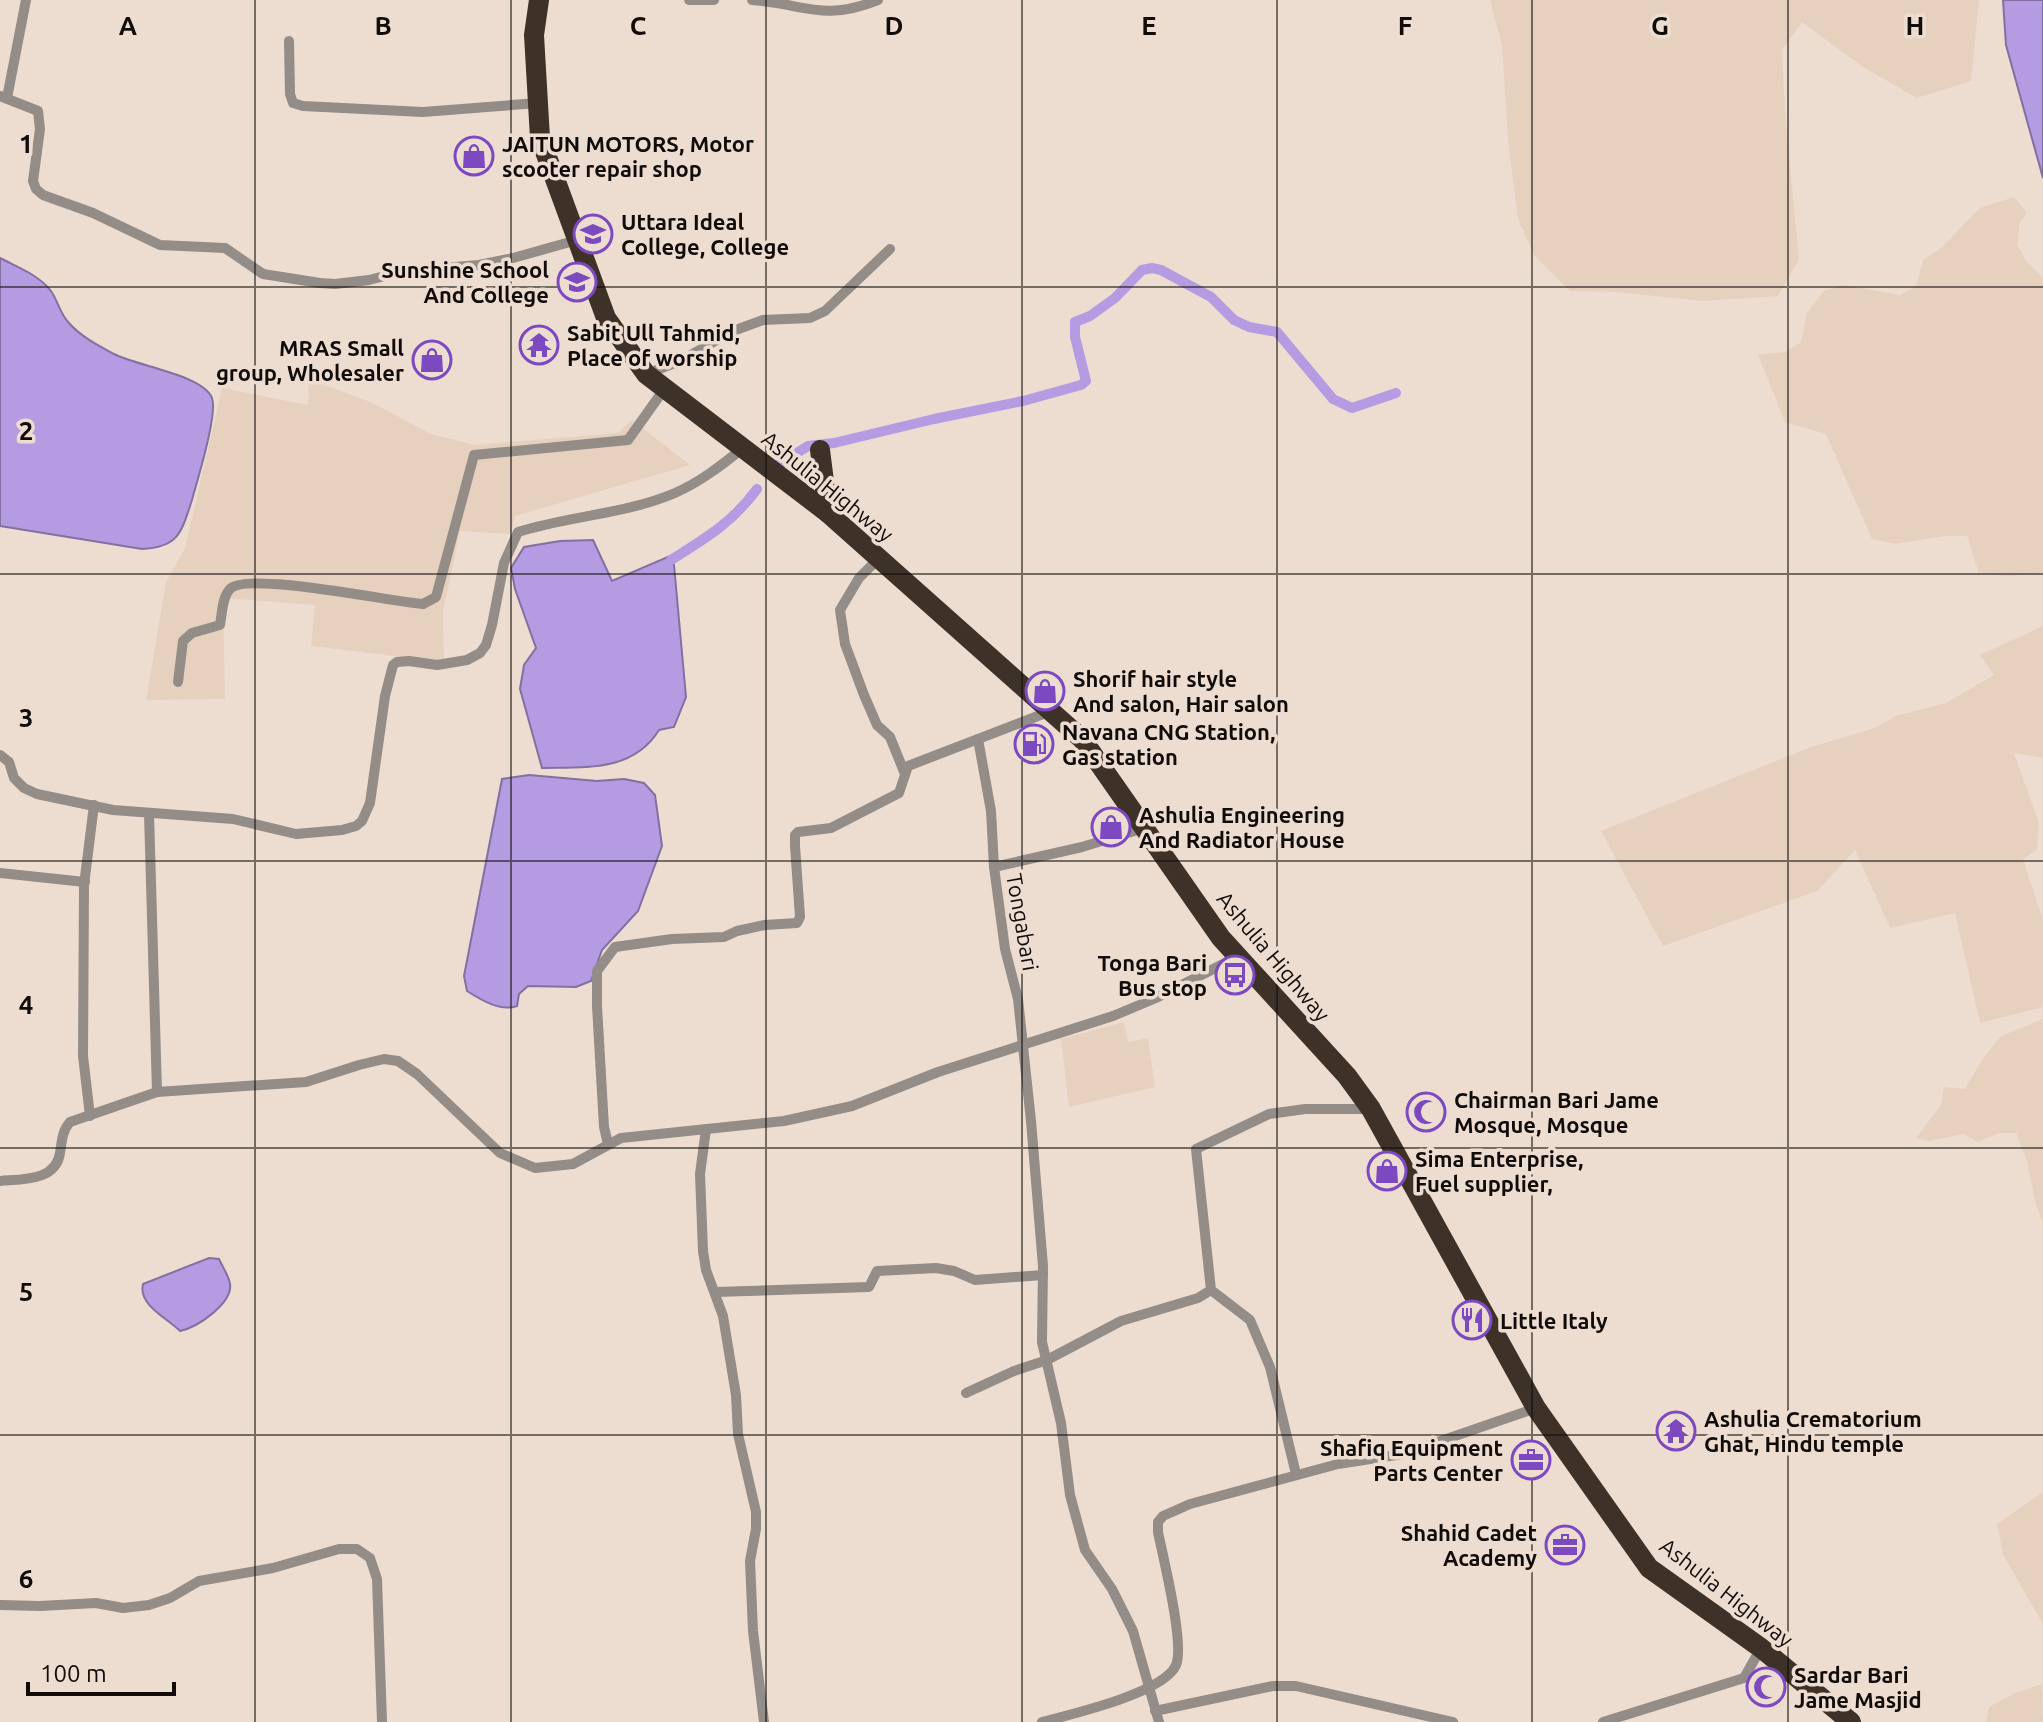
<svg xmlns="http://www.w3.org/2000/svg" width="2043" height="1722" font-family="Ubuntu,sans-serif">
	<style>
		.built { fill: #e6d1bf }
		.water { fill: #b49be2; stroke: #8370a1; stroke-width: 2 }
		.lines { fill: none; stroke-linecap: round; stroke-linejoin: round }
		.canal { stroke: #b49be2; stroke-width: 10 }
		.street { stroke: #938c87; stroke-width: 10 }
		.highway { stroke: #3d3128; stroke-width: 20 }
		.grid { fill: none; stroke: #110c09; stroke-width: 2; stroke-opacity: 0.55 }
		.labels { text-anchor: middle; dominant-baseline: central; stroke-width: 7; stroke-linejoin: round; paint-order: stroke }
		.poi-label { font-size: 22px; font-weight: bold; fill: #110c09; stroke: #edddd1; text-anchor: start }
		.street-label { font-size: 22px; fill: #110c09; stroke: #edddd1 }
		.grid-label { font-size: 26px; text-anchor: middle; font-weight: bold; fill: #110c09; stroke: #edddd1; stroke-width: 7; stroke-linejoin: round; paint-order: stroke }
	</style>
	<rect width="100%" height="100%" fill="#edddd1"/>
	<g class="built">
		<polygon points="1490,0 1979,0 1971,81 1917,98 1863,67 1802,22 1782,50 1785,112 1799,259 1778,296 1702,301 1616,292 1570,291 1534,255 1518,219 1508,140 1502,46"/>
		<polygon points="2014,197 2027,213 2020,222 2017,245 2026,261 2043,278 2043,573 2009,576 1979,574 1967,536 1945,536 1895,544 1872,539 1826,434 1785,422 1758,355 1785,352 1801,342 1807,313 1824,291 1843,285 1900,295 1916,286 1923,260 1942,247 1980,208"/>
		<polygon points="309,379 373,403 431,434 475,445 618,433 632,420 690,465 515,516 511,534 460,531 443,612 444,662 311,646 315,605 223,598 225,699 146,700 166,582 185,548 222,388 308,405"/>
		<polygon points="2043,626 2043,758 2014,753 2039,823 2037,850 2023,859 2043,920 2043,1007 1980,1023 1955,913 1890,928 1855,850 1817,891 1663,946 1601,831 1811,747 1872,729 1896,716 1946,703 1994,675 1980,655"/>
		<polygon points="2043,1019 2043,1223 2035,1202 2027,1161 2016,1133 1999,1133 1978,1142 1963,1134 1929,1141 1916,1138 1941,1105 1944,1087 1965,1089 1982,1060 2001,1036"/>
		<polygon points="1124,1022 1128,1042 1148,1038 1155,1087 1069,1107 1061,1039"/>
		<polygon points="2043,1492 2043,1624 2003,1555 1997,1524"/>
		<polygon points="2042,1684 2043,1722 1986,1722 1989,1707 2015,1693"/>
	</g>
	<g class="water">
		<polygon points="2003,0 2043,0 2043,178 2006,45"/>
		<path d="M 0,258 C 17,267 39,275 51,291 C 58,301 60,314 69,323 C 80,336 99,346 114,354 C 137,366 203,375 212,398 C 218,414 197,481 192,500 C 181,533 179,547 142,549 L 0,526 Z"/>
		<path d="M 593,540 L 612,581 L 670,556 L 674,565 L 686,697 L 674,727 L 659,730 C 633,772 586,767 542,768 L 520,689 L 524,665 L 536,648 L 515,589 L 511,568 L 524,547 L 560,541 Z"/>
		<path d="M 529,775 L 597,781 L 624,779 L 644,783 L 655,795 L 662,846 L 638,911 L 602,950 L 591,981 L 576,987 L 528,986 L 519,994 L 517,1006 C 501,1012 481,1000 467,991 L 464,976 L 502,779 Z"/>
		<path d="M 209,1258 L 219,1259 C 222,1266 229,1276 230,1284 C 233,1303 198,1327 180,1331 C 167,1318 138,1305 143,1284 Z"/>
	</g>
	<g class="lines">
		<g class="canal">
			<polyline points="776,466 808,446 834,443 934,419 1023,401 1081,385 1086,381 1075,337 1075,322 1090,316 1115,298 1142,270 1152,268 1161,270 1211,297 1234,320 1249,327 1277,332 1333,399 1352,408 1396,393"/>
			<path d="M 671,560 C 706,538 733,522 757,489"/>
		</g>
		<g class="street">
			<polyline points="689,0 714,0"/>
			<path d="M 752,0 C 805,4 823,22 878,0"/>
			<polyline points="289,41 290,94 293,103 303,106 423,112 538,103"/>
			<polyline points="0,96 38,111 40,129 33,181 36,189 43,195 93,213 160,245 225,248 263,274 320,283 335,284 369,280 404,271 479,265 513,258 577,240"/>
			<polyline points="7,98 26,0"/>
			<polyline points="646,374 680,361 733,331 763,320 810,318 825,311 890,249"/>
			<polyline points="879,558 859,578 840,610 845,644 864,695 877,725 890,737 905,774"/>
			<path d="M 178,682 L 183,641 L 192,633 L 220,625 C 222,615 222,597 230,589 C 247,571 392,602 423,604 L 436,597 L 474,455 L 628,440 L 665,388"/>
			<polyline points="978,739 991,811 994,867 1005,949 1018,999 1031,1121 1043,1266 1042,1342 1061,1423 1070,1495 1085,1550 1112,1589 1133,1631 1159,1722"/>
			<path d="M 0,755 L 9,762 L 14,778 L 24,788 L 37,794 L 113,810 L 233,819 L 296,834 L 342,830 L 356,826 L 362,821 L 370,803 L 385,696 L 393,665 L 397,662 L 409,661 L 437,665 L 467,660 L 480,653 L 486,645 L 492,625 L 504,563 L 518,532 C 569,516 626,514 675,493 C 700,482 722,465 743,448"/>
			<polyline points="149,813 157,1092"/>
			<polyline points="994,867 1082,847 1144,828"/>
			<polyline points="0,873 85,882"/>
			<polyline points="90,1116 83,1056 84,885 94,805"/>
			<polyline points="706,1129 700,1174 703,1251 706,1270 723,1316 736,1395 738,1434 756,1512 756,1529 750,1561 753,1631 764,1722"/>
			<polyline points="608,1144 604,1127 597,1006 597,971 615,947 672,939 724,937 737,931 765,925 797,923 800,917 795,846 795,835 798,832 831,828 899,793 908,766 1051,711"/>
			<path d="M 0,1181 C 23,1179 56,1181 60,1153 C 62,1141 62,1131 70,1122 L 157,1092 L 306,1082 L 359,1065 L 384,1059 L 398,1061 L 417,1074 L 500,1153 L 535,1168 L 573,1164 L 621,1138 L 784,1121 L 852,1106 L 938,1072 L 1113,1016 L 1156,998 L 1237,957"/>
			<polyline points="716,1292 869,1287 877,1271 936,1268 954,1271 975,1280 1043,1275"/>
			<polyline points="966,1393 1014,1371 1047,1360 1121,1321 1198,1298 1211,1290"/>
			<polyline points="1296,1474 1270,1367 1250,1320 1211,1290 1196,1149 1269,1114 1305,1109 1369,1109"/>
			<polyline points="0,1605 40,1606 96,1603 123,1608 149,1605 170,1598 199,1581 273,1568 339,1549 357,1549 370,1558 377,1579 382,1722"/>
			<polyline points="1155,1711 1273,1686 1296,1686 1453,1722"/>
			<path d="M 1042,1722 C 1072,1714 1164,1693 1176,1665 C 1185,1645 1163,1557 1158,1532 L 1158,1522 L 1163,1516 L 1190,1504 L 1338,1464 L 1403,1454 L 1536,1408"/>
			<polyline points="1603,1722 1744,1678 1761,1648"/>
		</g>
		<g class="highway">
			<polyline points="539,0 534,35 540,138 606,318 646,374 828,513 1082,739 1221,938 1347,1076 1371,1109 1536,1408 1649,1568 1761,1648 1851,1722"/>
			<polyline points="820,450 828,513"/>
		</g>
	</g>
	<path class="grid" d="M 255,0 L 255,1722M 511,0 L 511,1722M 766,0 L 766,1722M 1022,0 L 1022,1722M 1277,0 L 1277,1722M 1532,0 L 1532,1722M 1788,0 L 1788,1722M 0,287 L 2043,287M 0,574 L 2043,574M 0,861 L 2043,861M 0,1148 L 2043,1148M 0,1435 L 2043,1435"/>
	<defs>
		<g id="shop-ring" transform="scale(2)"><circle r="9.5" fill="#edddd1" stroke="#7c49c0" stroke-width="1.5"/><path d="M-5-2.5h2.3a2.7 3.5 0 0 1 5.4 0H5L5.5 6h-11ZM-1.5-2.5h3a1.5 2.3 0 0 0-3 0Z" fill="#7c49c0"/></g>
		<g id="university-ring" transform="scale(2)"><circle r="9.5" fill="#edddd1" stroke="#7c49c0" stroke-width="1.5"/><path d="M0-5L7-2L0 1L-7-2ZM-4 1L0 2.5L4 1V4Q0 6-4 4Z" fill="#7c49c0"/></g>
		<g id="school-ring" transform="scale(2)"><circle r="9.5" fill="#edddd1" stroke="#7c49c0" stroke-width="1.5"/><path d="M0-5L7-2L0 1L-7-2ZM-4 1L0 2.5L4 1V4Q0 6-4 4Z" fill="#7c49c0"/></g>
		<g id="temple-ring" transform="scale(2)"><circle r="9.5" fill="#edddd1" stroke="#7c49c0" stroke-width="1.5"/><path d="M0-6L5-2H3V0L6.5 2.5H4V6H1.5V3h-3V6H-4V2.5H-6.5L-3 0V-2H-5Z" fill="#7c49c0"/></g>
		<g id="fuel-ring" transform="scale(2)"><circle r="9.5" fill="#edddd1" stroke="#7c49c0" stroke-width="1.5"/><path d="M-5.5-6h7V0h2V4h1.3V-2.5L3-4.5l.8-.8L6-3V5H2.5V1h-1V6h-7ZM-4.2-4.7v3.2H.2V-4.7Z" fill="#7c49c0"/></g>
		<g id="bus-ring" transform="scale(2)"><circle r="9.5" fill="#edddd1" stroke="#7c49c0" stroke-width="1.5"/><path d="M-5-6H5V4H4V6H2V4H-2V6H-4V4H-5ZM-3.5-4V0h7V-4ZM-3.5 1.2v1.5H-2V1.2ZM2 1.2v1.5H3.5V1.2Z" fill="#7c49c0"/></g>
		<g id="mosque-ring" transform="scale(2)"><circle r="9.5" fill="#edddd1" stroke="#7c49c0" stroke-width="1.5"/><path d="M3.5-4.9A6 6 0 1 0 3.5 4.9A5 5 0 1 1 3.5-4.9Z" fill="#7c49c0"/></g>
		<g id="restaurant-ring" transform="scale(2)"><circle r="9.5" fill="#edddd1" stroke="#7c49c0" stroke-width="1.5"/><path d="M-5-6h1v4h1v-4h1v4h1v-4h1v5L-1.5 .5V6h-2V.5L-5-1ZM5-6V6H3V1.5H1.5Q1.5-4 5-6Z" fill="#7c49c0"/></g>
		<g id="office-ring" transform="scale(2)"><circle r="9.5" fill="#edddd1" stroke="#7c49c0" stroke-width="1.5"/><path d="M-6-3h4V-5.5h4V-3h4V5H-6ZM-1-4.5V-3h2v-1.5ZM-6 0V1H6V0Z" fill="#7c49c0"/></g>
	</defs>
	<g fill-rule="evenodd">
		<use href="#shop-ring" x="474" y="156"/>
		<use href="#university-ring" x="593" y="234"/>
		<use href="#school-ring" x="577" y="282"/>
		<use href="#temple-ring" x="539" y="345"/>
		<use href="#shop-ring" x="432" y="360"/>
		<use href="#shop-ring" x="1045" y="691"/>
		<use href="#fuel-ring" x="1034" y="744"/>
		<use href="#shop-ring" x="1111" y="827"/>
		<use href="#bus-ring" x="1235" y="975"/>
		<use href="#mosque-ring" x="1426" y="1112"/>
		<use href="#shop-ring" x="1387" y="1171"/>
		<use href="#restaurant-ring" x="1472" y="1320"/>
		<use href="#temple-ring" x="1676" y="1431"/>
		<use href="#office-ring" x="1531" y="1460"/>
		<use href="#office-ring" x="1565" y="1545"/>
		<use href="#mosque-ring" x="1766" y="1687"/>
	</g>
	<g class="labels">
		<g class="poi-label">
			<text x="502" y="143">JAITUN MOTORS, Motor<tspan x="502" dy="25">scooter repair shop</tspan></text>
			<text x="621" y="221">Uttara Ideal<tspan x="621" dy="25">College, College</tspan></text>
			<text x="549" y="269" text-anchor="end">Sunshine School<tspan x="549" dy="25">And College</tspan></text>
			<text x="567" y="332">Sabit Ull Tahmid,<tspan x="567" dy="25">Place of worship</tspan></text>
			<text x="404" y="347" text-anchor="end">MRAS Small<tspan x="404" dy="25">group, Wholesaler</tspan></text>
			<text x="1073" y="678">Shorif hair style<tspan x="1073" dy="25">And salon, Hair salon</tspan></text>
			<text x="1062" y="731">Navana CNG Station,<tspan x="1062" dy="25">Gas station</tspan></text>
			<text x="1139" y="814">Ashulia Engineering<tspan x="1139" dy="25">And Radiator House</tspan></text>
			<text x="1207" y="962" text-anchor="end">Tonga Bari<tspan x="1207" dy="25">Bus stop</tspan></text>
			<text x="1454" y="1099">Chairman Bari Jame<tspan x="1454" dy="25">Mosque, Mosque</tspan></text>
			<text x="1415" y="1158">Sima Enterprise,<tspan x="1415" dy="25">Fuel supplier,</tspan></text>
			<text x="1500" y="1320">Little Italy</text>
			<text x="1704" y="1418">Ashulia Crematorium<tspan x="1704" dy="25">Ghat, Hindu temple</tspan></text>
			<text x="1503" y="1447" text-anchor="end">Shafiq Equipment<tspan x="1503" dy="25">Parts Center</tspan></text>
			<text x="1537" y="1532" text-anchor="end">Shahid Cadet<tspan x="1537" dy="25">Academy</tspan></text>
			<text x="1794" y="1674">Sardar Bari<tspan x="1794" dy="25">Jame Masjid</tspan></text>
		</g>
		<g class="street-label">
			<text transform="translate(828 486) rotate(39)">Ashulia Highway</text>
			<text transform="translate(1023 922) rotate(80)">Tongabari</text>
			<text transform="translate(1274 956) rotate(50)">Ashulia Highway</text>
			<text transform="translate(1727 1592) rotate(38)">Ashulia Highway</text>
		</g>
	</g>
	<g class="grid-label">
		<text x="128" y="35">A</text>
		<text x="383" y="35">B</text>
		<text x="638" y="35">C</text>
		<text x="894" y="35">D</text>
		<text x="1149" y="35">E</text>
		<text x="1405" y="35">F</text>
		<text x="1660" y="35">G</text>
		<text x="1915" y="35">H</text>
		<text x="26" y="153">1</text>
		<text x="26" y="440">2</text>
		<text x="26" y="727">3</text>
		<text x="26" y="1014">4</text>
		<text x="26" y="1301">5</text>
		<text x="26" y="1588">6</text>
	</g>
	<path d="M28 1682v12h146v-12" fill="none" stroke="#110c09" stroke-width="4"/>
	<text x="40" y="1682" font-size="24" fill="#110c09" stroke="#edddd1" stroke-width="6" paint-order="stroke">100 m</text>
</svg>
